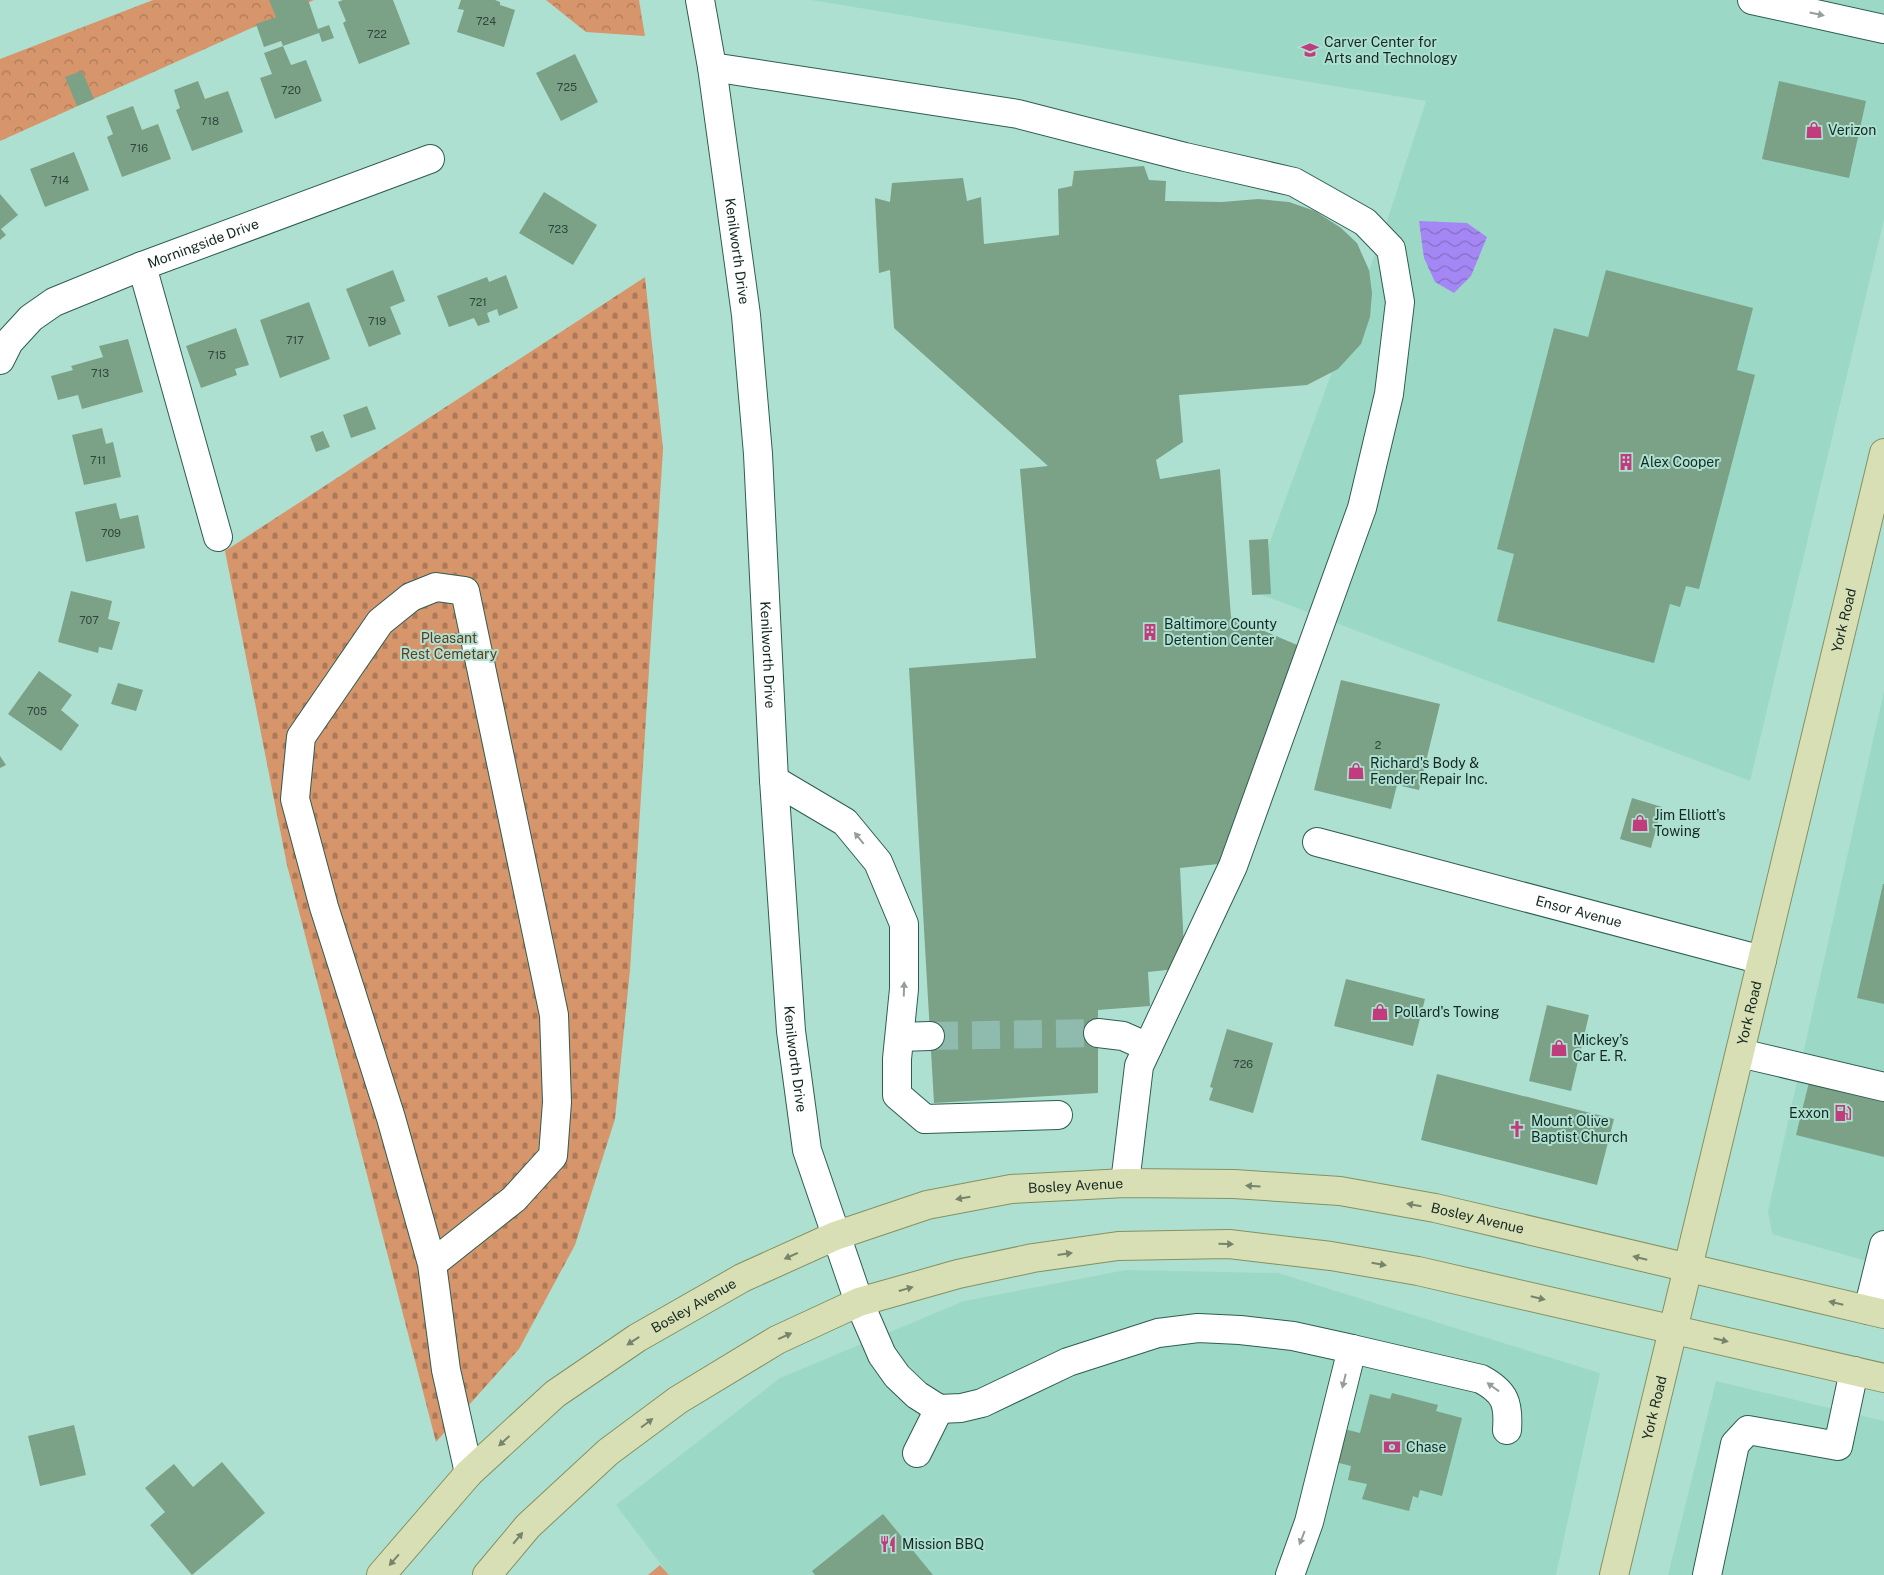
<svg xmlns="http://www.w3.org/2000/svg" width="1884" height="1575" font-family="'Public Sans',sans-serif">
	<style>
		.built { fill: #9cd8c6 }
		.green { fill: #d6956b }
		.forest { fill: url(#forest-crowns) }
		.cemetery { fill: url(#cemetery-stones) }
		.water { fill: url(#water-waves) }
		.building { fill: #7ba187 }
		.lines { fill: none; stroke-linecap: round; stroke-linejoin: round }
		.minor-tunnel { stroke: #8fbbae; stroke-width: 28; stroke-dasharray: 28 14; stroke-linecap: butt }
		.minor-casing { stroke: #2e5d51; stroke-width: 30 }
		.major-casing { stroke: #849162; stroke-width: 30 }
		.minor { stroke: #fff; stroke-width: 28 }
		.major { stroke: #d9dfb5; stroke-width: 28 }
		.oneway { fill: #959e9c }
		.oneway2 { fill: #76846c }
		.labels { text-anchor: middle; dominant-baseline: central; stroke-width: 4; stroke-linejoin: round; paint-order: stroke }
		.number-label { font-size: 11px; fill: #2e463b }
		.poi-label { font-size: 14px; fill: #142822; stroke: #aee0d1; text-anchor: start }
		.street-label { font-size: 14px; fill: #142822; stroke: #aee0d1 }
		.park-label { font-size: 14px; fill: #653a1b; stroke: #aee0d1 }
	</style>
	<defs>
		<pattern id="forest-crowns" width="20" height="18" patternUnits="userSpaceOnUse" patternTransform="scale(1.25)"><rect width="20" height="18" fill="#d6956b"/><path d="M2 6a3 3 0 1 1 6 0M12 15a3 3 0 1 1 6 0" fill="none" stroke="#ac7a58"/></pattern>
		<pattern id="cemetery-stones" width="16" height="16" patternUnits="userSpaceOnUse" patternTransform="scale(1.25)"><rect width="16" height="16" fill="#d6956b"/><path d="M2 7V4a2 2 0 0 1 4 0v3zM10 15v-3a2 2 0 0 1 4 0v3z" fill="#ac7a58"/></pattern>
		<pattern id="water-waves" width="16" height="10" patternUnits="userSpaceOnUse" patternTransform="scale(1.25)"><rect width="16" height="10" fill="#a487f4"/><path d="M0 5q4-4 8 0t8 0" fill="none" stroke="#846ec5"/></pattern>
	</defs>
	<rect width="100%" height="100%" fill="#aee0d1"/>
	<g class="built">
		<polygon points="811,0 1884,0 1884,220 1750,781 1252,591 1386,224 1426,101"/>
		<polygon points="1884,691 1884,1266 1772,1234 1768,1211"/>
		<polygon points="1126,1270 1278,1273 1600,1373 1556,1575 669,1575 616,1505 780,1378 964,1301"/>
		<polygon points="1716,1381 1884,1421 1884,1575 1668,1575"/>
	</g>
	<polygon class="green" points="660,1565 669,1575 648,1575"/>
	<g class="forest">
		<polygon points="153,0 314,0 0,141 0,59"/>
		<polygon points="546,0 639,0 645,36 586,32"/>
	</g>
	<polygon class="cemetery" points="645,277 663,449 630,970 615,1119 575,1245 519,1349 436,1442 287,865 225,551"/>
	<polygon class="water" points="1419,221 1467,223 1487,237 1471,276 1454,293 1435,282 1424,258"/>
	<g class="building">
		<polygon points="269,0 308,0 318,29 329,25 334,38 322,42 319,33 283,46 281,41 264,47 256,24 276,17"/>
		<polygon points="343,0 393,0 410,44 359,64 343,23 346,21 338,2"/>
		<polygon points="461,0 495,0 500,2 500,5 515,10 504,47 457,32 464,10 458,9"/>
		<polygon points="283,46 291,65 306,60 322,101 275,119 260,78 272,74 264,53"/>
		<polygon points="575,54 598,102 561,121 536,73"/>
		<polygon points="82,71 94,99 77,106 65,77"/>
		<polygon points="198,81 205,99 228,91 243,132 192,151 176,110 180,108 174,90"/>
		<polygon points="1779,81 1866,101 1849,178 1762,159"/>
		<polygon points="133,106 142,130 158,124 171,159 122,177 107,137 113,134 106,116"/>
		<polygon points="74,152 89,190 45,207 30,169"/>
		<polygon points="1144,166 1149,180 1166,181 1165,201 1222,202 1258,199 1289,202 1315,211 1341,228 1357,243 1369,270 1372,293 1370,317 1361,344 1338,369 1307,385 1179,395 1183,442 1156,460 1160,479 1220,469 1231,617 1302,647 1218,864 1180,868 1185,968 1148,972 1150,1006 1098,1010 1098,1093 934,1103 909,668 1036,658 1020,469 1048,466 894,328 890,270 879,273 875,198 890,202 892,183 963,178 967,201 981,197 984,244 1059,235 1058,189 1072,186 1074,171"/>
		<polygon points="544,192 597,225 573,265 519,233"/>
		<polygon points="0,194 18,215 1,229 6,235 0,240"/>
		<polygon points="393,270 405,301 390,307 401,334 369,347 346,289"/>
		<polygon points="1606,270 1753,308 1737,370 1755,375 1699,589 1686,586 1680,607 1670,604 1654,663 1497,621 1514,554 1497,549 1554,328 1588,337"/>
		<polygon points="506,275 518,308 499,316 497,309 487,313 490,322 478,326 474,318 449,327 437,296 487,277 489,282"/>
		<polygon points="309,302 330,359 280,378 260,320"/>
		<polygon points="236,328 249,365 235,369 237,375 201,388 186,346"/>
		<polygon points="128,339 143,392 82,409 78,395 58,400 51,376 73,370 71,366 103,357 99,346"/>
		<polygon points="367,406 376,429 351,438 343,415"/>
		<polygon points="102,428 106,444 113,442 121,477 84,485 72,435"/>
		<polygon points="323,431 330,447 316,452 310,436"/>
		<polygon points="116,503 120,519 138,515 145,548 86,562 75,512"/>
		<polygon points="1268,539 1271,594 1252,595 1249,540"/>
		<polygon points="71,591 112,601 108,619 120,622 112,650 99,647 98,653 58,642"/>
		<polygon points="39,671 72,695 61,710 79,725 61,751 8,714"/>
		<polygon points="1341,680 1440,704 1419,790 1397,785 1391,809 1314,790"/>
		<polygon points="118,683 143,690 136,711 111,704"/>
		<polygon points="0,756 6,765 0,768"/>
		<polygon points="1632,798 1662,807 1651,848 1620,839"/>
		<polygon points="1883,884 1884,884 1884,1004 1857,998"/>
		<polygon points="1346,979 1425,999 1413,1046 1334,1026"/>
		<polygon points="1547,1005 1589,1015 1571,1091 1529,1081"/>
		<polygon points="1227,1029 1273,1043 1253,1113 1209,1100 1213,1088 1210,1087"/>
		<polygon points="1437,1074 1614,1119 1597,1185 1421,1140"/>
		<polygon points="1811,1074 1884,1092 1884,1157 1796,1135"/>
		<polygon points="1392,1393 1438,1405 1436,1411 1462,1418 1442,1496 1420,1490 1418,1498 1413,1496 1409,1511 1362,1499 1367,1484 1348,1480 1351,1466 1327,1460 1336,1427 1360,1433 1370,1394 1390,1399"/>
		<polygon points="74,1425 86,1475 40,1486 28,1436"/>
		<polygon points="222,1462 265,1513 192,1575 150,1525 165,1512 145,1488 174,1464 193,1487"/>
		<polygon points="883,1514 933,1575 815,1575 812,1571"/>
	</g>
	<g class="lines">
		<polyline class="minor-tunnel" points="930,1036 1098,1033"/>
		<g class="minor-casing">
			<g id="minor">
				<path id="s1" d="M 700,0 L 712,67 L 746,315 L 758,454 L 774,780 L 791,1031 L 807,1150 L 859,1302 L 882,1355 L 897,1376 L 917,1395 L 939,1409 L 961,1408 L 982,1403 L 1068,1362 L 1158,1333 L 1198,1328 L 1240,1330 L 1293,1336 L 1352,1349"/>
				<polyline points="1752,0 1884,29"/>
				<polyline points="712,67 1018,114 1185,157 1294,182 1365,222 1391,249 1400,302 1389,394 1362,508 1233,866 1139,1066 1125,1183"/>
				<polyline points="142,266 218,537"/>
				<path id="s2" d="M 0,360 L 9,342 L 31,318 L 54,302 L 142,266 L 430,159"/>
				<polyline points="774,780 845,822 878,862 904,924 904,989 897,1059 897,1095 925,1119 1058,1115"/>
				<path id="s3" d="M 1317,842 L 1762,960"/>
				<polyline points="1098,1033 1123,1036 1148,1047"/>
				<polyline points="900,1037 930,1036"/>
				<polyline points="1740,1053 1884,1087"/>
				<polyline points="432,1264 514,1199 553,1156 557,1102 554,1015 465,591 436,587 411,597 380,622 301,737 295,799 324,907 391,1118 432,1264 446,1370 469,1473"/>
				<polyline points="1868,1310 1884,1245"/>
				<polyline points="917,1453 939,1409"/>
				<path d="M 1290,1575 L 1309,1522 L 1352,1349 L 1481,1379 C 1505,1392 1509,1403 1507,1430"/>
				<polyline points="1707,1575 1735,1444 1748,1430 1838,1446 1854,1371"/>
			</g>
		</g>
		<g class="major-casing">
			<g id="major">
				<path id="s4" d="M 381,1575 L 469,1473 L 555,1394 L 637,1338 L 742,1278 L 835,1236 L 927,1205 L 1011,1189 L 1125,1183 L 1234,1184 L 1340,1191 L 1435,1208 L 1884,1314"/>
				<polyline points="487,1575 528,1526 608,1452 678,1400 777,1340 859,1302 958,1274 1033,1258 1118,1246 1229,1244 1331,1256 1418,1271 1884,1378"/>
				<path id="s5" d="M 1614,1575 L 1884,453"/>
			</g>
		</g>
		<use href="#minor" class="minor"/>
		<use href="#major" class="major"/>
	</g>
	<defs><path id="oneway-solid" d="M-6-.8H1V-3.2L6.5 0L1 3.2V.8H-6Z" transform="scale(1.25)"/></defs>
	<g class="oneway">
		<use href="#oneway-solid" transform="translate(1817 14) rotate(12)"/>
		<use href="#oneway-solid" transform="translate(859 838) rotate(-129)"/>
		<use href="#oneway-solid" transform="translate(904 989) rotate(-88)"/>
		<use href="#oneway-solid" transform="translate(1344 1381) rotate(104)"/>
		<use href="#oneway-solid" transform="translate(1493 1387) rotate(-144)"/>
		<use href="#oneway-solid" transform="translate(1302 1538) rotate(111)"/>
	</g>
	<g class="oneway2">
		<use href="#oneway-solid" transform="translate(1253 1186) rotate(-176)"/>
		<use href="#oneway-solid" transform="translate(963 1198) rotate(170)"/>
		<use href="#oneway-solid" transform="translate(1414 1205) rotate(-170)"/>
		<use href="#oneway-solid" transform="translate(1226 1244) rotate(2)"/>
		<use href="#oneway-solid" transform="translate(1065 1254) rotate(-8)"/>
		<use href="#oneway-solid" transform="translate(791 1256) rotate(156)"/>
		<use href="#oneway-solid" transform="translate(1640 1258) rotate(-166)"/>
		<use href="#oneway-solid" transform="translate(1379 1264) rotate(10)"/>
		<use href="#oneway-solid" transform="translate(906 1289) rotate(-16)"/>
		<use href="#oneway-solid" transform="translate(1538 1298) rotate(13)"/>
		<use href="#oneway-solid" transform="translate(1836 1303) rotate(-167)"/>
		<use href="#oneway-solid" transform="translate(785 1336) rotate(-24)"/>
		<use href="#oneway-solid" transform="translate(1721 1340) rotate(13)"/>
		<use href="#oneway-solid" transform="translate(633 1341) rotate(147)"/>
		<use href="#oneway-solid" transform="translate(647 1423) rotate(-37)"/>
		<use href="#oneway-solid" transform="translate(504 1441) rotate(137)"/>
		<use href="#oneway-solid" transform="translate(518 1538) rotate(-50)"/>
		<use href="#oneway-solid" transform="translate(394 1560) rotate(131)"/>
	</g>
	<defs>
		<g id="school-bare" transform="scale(1.35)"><path d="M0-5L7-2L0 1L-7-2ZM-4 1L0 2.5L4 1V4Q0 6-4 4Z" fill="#c13c7d" stroke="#aee0d1" stroke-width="2.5" paint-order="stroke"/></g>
		<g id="shop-bare" transform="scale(1.35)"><path d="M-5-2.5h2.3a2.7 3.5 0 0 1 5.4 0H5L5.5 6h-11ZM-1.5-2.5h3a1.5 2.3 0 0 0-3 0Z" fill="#c13c7d" stroke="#aee0d1" stroke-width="2.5" paint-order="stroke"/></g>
		<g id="building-bare" transform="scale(1.35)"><path d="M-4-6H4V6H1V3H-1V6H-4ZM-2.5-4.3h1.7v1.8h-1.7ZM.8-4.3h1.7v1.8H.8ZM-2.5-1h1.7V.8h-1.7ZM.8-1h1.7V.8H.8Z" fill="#c13c7d" stroke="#aee0d1" stroke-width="2.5" paint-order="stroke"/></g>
		<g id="fuel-bare" transform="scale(1.35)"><path d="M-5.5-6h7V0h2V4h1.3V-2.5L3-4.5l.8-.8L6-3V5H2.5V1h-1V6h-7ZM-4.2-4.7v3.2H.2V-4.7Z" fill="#c13c7d" stroke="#aee0d1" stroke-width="2.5" paint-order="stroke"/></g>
		<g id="church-bare" transform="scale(1.35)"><path d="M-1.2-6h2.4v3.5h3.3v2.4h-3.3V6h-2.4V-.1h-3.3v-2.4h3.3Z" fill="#c13c7d" stroke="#aee0d1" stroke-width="2.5" paint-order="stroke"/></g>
		<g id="bank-bare" transform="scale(1.35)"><path d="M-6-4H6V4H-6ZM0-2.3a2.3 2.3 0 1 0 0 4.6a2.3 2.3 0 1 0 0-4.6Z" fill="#c13c7d" stroke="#aee0d1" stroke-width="2.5" paint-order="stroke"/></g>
		<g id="restaurant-bare" transform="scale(1.35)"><path d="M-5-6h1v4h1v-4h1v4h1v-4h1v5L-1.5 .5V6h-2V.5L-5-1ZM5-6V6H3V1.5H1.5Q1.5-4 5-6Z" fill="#c13c7d" stroke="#aee0d1" stroke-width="2.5" paint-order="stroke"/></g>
	</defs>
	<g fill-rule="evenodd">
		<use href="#school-bare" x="1310" y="50"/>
		<use href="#shop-bare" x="1814" y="130"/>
		<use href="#building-bare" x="1626" y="462"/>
		<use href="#building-bare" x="1150" y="632"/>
		<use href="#shop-bare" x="1356" y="771"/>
		<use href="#shop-bare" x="1640" y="823"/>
		<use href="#shop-bare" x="1380" y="1012"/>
		<use href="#shop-bare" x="1559" y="1048"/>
		<use href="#fuel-bare" x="1843" y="1113"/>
		<use href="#church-bare" x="1517" y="1129"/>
		<use href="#bank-bare" x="1392" y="1447"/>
		<use href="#restaurant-bare" x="888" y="1544"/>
	</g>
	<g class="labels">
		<g class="number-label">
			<text x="486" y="21">724</text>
			<text x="377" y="34">722</text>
			<text x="567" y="87">725</text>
			<text x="291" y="90">720</text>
			<text x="210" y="121">718</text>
			<text x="139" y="148">716</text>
			<text x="60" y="180">714</text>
			<text x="558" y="229">723</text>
			<text x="478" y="302">721</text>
			<text x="377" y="321">719</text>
			<text x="295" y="340">717</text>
			<text x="217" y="355">715</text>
			<text x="100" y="373">713</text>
			<text x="98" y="460">711</text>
			<text x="111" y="533">709</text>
			<text x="89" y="620">707</text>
			<text x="37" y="711">705</text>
			<text x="1378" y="745">2</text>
			<text x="1243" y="1064">726</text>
		</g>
		<g class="poi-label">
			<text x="1324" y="42">Carver Center for<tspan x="1324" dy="16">Arts and Technology</tspan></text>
			<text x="1828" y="130">Verizon</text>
			<text x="1640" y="462">Alex Cooper</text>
			<text x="1164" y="624">Baltimore County<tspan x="1164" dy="16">Detention Center</tspan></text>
			<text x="1370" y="763">Richard's Body &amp;<tspan x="1370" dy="16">Fender Repair Inc.</tspan></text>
			<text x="1654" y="815">Jim Elliott's<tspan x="1654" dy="16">Towing</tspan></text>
			<text x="1394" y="1012">Pollard's Towing</text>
			<text x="1573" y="1040">Mickey’s<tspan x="1573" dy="16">Car E. R.</tspan></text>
			<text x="1829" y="1113" text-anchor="end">Exxon</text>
			<text x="1531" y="1121">Mount Olive<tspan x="1531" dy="16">Baptist Church</tspan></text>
			<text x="1406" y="1447">Chase</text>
			<text x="902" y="1544">Mission BBQ</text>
		</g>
		<g class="street-label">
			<text stroke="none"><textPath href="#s2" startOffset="241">Morningside Drive</textPath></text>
			<text stroke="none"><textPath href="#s1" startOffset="254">Kenilworth Drive</textPath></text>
			<text stroke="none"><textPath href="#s5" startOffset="982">York Road</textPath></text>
			<text stroke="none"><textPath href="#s1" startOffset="659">Kenilworth Drive</textPath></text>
			<text stroke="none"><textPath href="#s3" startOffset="271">Ensor Avenue</textPath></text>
			<text stroke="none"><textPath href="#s5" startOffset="578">York Road</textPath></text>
			<text stroke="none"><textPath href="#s1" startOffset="1064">Kenilworth Drive</textPath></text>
			<text stroke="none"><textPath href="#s4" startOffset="821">Bosley Avenue</textPath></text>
			<text stroke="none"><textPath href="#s4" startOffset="1226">Bosley Avenue</textPath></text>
			<text stroke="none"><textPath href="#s4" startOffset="416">Bosley Avenue</textPath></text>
			<text stroke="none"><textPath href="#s5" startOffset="172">York Road</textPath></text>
		</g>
		<g class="park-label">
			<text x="449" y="638">Pleasant<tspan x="449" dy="16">Rest Cemetary</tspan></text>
		</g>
	</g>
</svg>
